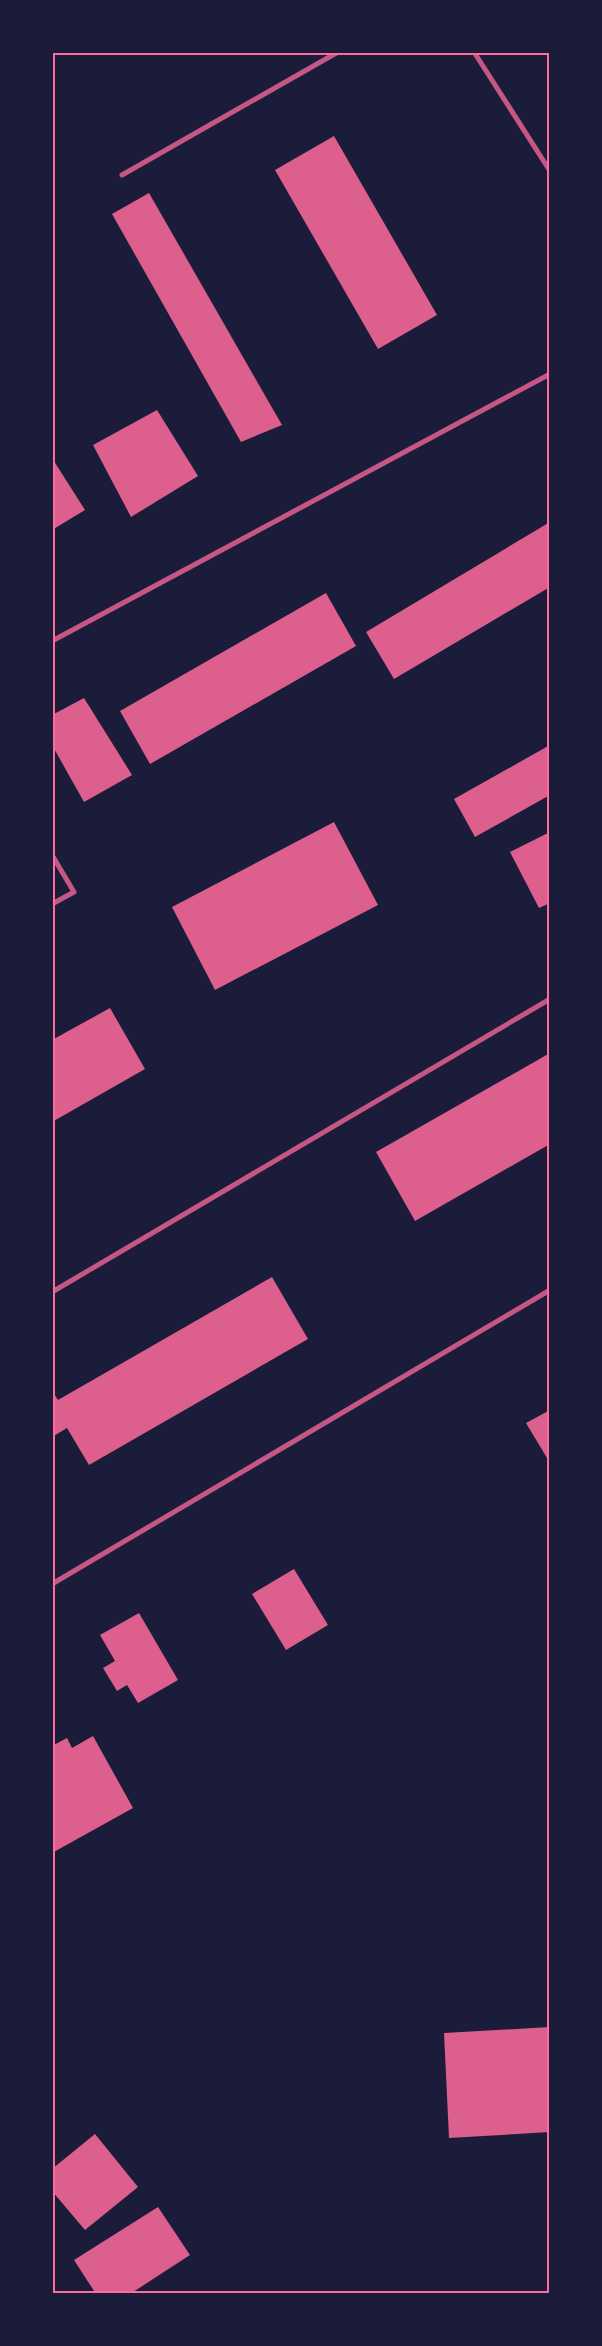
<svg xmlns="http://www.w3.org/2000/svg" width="602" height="2346" font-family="Montserrat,sans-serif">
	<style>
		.building { fill: #dd5f8e }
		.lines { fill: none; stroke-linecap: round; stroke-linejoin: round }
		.minor { stroke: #c65784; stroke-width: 5 }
		.neatline { fill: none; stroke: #ff6b9d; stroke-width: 2 }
	</style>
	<rect width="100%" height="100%" fill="#1b1b3a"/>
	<g class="building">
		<polygon points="334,136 437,315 378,349 275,170"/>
		<polygon points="149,193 282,425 241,442 112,214"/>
		<polygon points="157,410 198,476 131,517 93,445"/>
		<polygon points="52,458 85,510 52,530"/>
		<polygon points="550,522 550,587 394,679 366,632"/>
		<polygon points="326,593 356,646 150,764 120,711"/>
		<polygon points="84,698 132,775 84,802 52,745 52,715"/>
		<polygon points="550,745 550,795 475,837 454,799"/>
		<polygon points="334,822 378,905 215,990 172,907"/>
		<polygon points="550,832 550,903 539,908 510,852"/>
		<polygon points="110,1008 145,1069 52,1122 52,1040"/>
		<polygon points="550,1053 550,1144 415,1221 376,1152"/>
		<polygon points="272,1277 308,1339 89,1465 67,1428 52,1437 52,1391 58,1400"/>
		<polygon points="550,1410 550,1463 526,1423"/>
		<polygon points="294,1569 328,1625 286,1650 252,1594"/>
		<polygon points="139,1613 178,1680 138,1703 127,1685 117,1691 103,1668 115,1661 100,1635"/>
		<polygon points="93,1736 133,1808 52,1853 52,1746 67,1738 72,1748"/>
		<polygon points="550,2027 550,2132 449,2138 444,2033"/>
		<polygon points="95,2134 138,2187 85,2230 52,2191 52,2169"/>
		<polygon points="158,2207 190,2255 130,2294 96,2294 74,2260"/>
	</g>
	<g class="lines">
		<g class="minor">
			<polyline points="474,52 550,171"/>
			<polyline points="122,175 338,52"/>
			<polyline points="52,641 550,374"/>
			<polyline points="52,855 74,892 52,904"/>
			<polyline points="52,1292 550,999"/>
			<polyline points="52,1584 550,1290"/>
		</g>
	</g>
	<rect width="602" height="2346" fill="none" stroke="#1b1b3a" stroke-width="108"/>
	<rect x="54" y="54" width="494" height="2238" class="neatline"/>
</svg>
